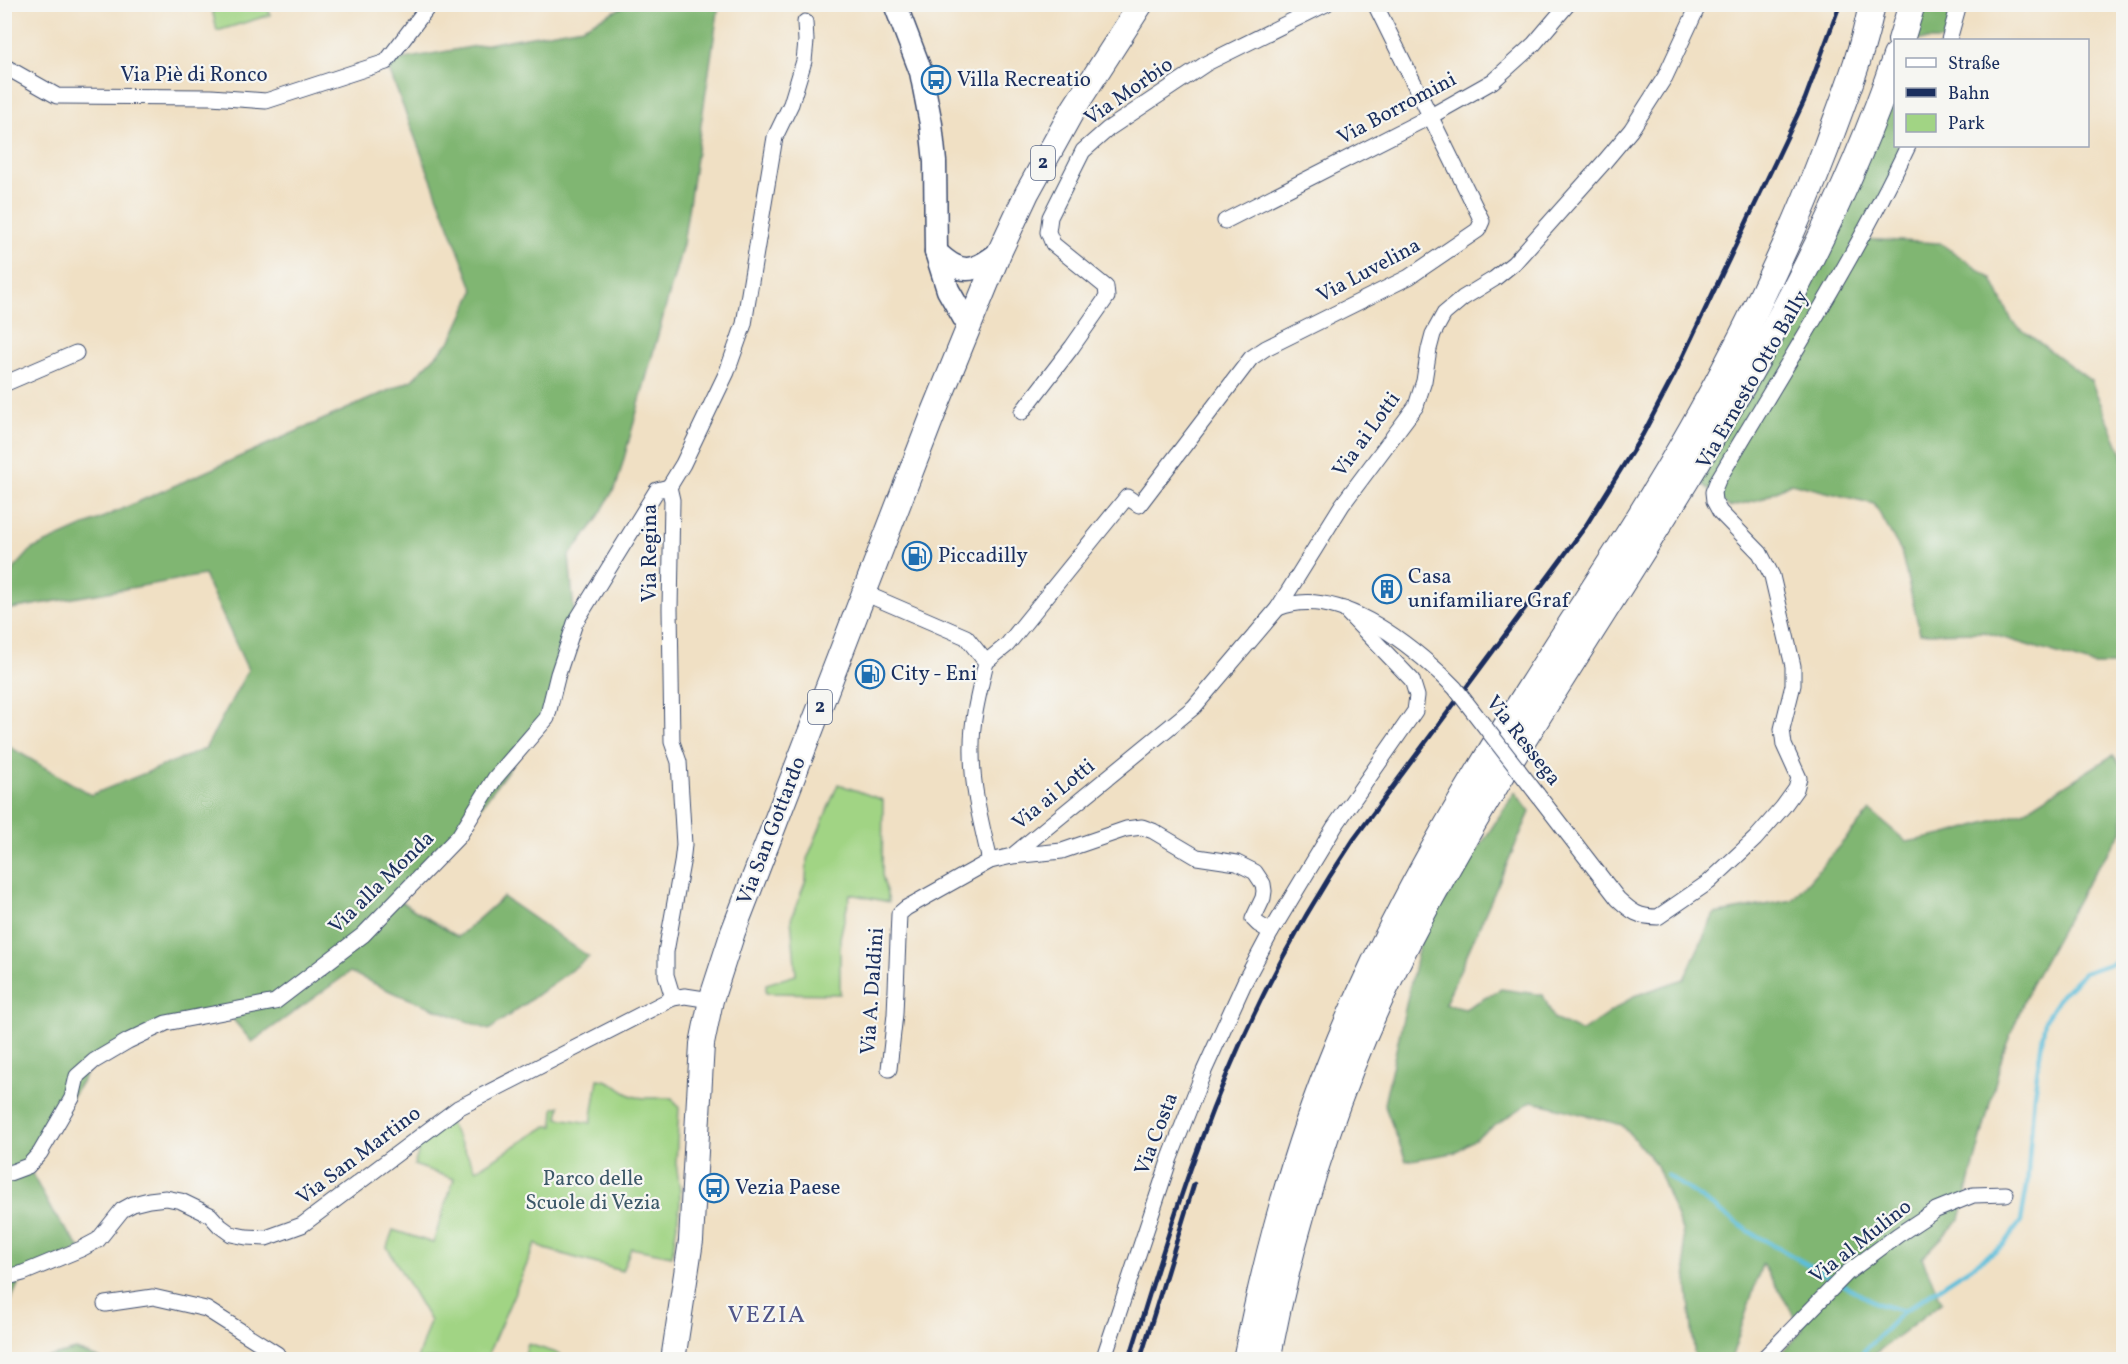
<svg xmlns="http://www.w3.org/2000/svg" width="2128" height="1364" font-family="Vollkorn,serif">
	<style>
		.green { fill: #a1d484; stroke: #5e8271; stroke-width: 1.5 }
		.forest { fill: #80b672; stroke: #4e7268; stroke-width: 1.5 }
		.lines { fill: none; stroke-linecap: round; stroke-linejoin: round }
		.stream { stroke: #5bbdd9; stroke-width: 4.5 }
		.minor-casing { stroke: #3b4a6d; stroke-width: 17 }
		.secondary-casing { stroke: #3b4a6d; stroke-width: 25 }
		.primary-casing { stroke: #3b4a6d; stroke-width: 26 }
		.trunk-casing { stroke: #3b4a6d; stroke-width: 28 }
		.minor { stroke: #fff; stroke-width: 15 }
		.secondary { stroke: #fff; stroke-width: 22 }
		.primary { stroke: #fff; stroke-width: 24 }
		.trunk { stroke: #fff; stroke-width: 26 }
		.rail { stroke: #1b2f5e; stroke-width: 4.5 }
		.minor-bridge-casing { stroke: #3b4a6d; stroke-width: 17; stroke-linecap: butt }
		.minor-bridge { stroke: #fff; stroke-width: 15 }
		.labels { text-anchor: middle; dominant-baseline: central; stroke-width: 4.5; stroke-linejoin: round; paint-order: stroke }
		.shield { fill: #f6f6f2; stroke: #5d6b8a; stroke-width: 1.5 }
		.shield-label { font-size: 20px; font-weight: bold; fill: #1b2f5e }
		.street-label { font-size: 21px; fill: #1b2f5e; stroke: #f6f6f2 }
		.poi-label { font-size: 21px; fill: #1b2f5e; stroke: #f6f6f2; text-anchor: start }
		.park-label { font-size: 21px; fill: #3c5868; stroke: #f6f6f2 }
		.quarter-label { font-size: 24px; letter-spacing: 1.5px; fill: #515689; stroke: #f6f6f2 }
	</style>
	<rect width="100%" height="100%" fill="#f6f6f2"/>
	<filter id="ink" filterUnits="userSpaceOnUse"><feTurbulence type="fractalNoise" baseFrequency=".0167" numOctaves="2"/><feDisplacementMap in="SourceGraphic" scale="12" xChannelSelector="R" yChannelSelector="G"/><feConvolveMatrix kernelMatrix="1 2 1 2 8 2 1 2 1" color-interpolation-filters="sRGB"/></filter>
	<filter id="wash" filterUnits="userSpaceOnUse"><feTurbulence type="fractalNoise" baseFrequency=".008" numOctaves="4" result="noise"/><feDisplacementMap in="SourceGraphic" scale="24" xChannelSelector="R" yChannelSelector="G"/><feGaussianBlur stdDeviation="1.35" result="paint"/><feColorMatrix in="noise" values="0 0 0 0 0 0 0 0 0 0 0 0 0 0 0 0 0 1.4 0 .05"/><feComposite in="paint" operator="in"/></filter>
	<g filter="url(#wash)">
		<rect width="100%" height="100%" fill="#f0e0c4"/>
		<g class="green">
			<polygon points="211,5 268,5 270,15 217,31"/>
			<polygon points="838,784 883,800 882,875 889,902 850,894 840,938 840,994 766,993 766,984 796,975 791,919 806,880 807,859"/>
			<path d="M 598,1079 C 613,1079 620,1092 633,1096 C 644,1100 660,1097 672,1098 L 679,1108 L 676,1163 L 680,1190 L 680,1204 L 672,1256 L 631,1248 L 622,1271 L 545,1249 L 536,1243 L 486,1359 L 417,1359 L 430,1321 L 387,1247 L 393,1230 L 433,1243 L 454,1179 L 414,1165 L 418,1153 L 414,1141 L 446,1117 L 476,1170 L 547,1126 L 553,1126 L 554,1108 L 560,1106 L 558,1118 L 591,1123 Z"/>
			<polygon points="528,1344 560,1354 558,1359 524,1359"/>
		</g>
		<g class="forest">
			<polygon points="627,5 719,5 683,244 617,484 596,521 569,556 575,623 547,718 459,836 398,900 458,937 503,897 589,957 489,1030 392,992 350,972 252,1042 226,1011 166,1023 94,1061 28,1166 53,1213 81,1249 23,1273 5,1314 5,744 91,795 205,749 248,670 204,575 5,610 5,579 32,549 412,380 451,340 474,291 386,62 583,27"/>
			<polygon points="1922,5 1960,5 1950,40 1912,40"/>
			<polygon points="1895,90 1896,146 1910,146 1860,239 1940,243 1992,279 2013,323 2091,381 2123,456 2123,665 2094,665 1984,632 1920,633 1901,551 1874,504 1791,483 1761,499 1729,507 1698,480"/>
			<polygon points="2113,755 2123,768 2123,831 2088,881 2030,987 2003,1053 1960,1219 1922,1258 1942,1302 1868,1359 1776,1359 1803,1329 1762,1264 1731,1359 1695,1359 1682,1230 1655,1163 1622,1125 1532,1101 1454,1153 1406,1161 1384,1104 1421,937 1515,792 1530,812 1445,1004 1465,1009 1501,989 1543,995 1554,1019 1581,1032 1634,996 1684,979 1714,914 1792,900 1870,811 1907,842 1943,835 2023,812"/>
			<polygon points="76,1350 101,1359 40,1359"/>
		</g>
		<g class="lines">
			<g class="stream">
				<polyline points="1667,1175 1750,1232 1835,1280"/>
				<polyline points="1842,1284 1878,1304 1904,1311"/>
				<polyline points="1855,1360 1904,1311 2004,1245 2021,1221 2027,1186 2034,1094 2045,1020 2061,995 2084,973 2124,959"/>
			</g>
		</g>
	</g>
	<g filter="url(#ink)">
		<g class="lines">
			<g class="minor-casing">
				<g id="minor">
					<polyline points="1949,40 1959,4"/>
					<polyline points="4,66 57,96 211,97 266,101 386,62 430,4"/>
					<polyline points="1225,221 1431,116 1493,81 1534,44 1568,4"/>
					<polyline points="4,384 76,353"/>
					<polyline points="1022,412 1072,347 1107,297 1106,287 1053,244 1048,232 1050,217 1083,151 1108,129 1207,63 1326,4"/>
					<path d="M 864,593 L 966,637 L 986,662 C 980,689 972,717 972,745 C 971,784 981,823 990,861"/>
					<path d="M 1278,608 C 1335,585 1402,638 1442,675"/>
					<polyline points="986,662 1007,645 1127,497 1139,505 1251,358 1266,348 1409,277 1478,230 1482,221 1375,4"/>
					<path d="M 1537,794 L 1618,899 C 1632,912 1638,917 1658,917 L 1709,882 L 1755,839 L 1783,807 L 1796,789 L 1799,778 L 1784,745 L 1782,729 L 1793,685 L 1793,666 L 1772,576 L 1760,553 L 1720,512 L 1714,501 L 1713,492 L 1718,480 C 1783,370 1854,260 1908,146"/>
					<polyline points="1012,856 1194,707 1278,608 1342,505 1416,406 1424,381 1429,349 1433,334 1444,314 1463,298 1494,279 1514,263 1605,161 1631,130 1665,77 1699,4"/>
					<polyline points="673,998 666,975 666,952 682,863 684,845 679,762 672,742 670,609 672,500 669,487 683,464 727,372 744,324 775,137 791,104 804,61 806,41 805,22"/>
					<polyline points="889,1069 895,1014 899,914 906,908 990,861 1012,856 1062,851 1126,829 1142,827 1153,831 1197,857 1237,863 1255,872 1263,884 1264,891 1263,898 1253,919 1258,924 1271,932"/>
					<polyline points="4,1175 28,1166 40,1153 72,1098 77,1076 94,1061 128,1041 166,1023 275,1002 363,935 459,836 495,778 547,718 558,674 575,623 657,490 669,487"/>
					<polyline points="4,1278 23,1273 81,1249 98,1240 122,1210 133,1204 149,1200 166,1198 181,1201 210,1215 220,1226 231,1234 246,1237 266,1238 302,1225 458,1108 673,998 685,996 711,1000"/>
					<polyline points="105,1304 153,1297 206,1309 277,1354 280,1360"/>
					<polyline points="1103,1360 1170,1158 1204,1071 1245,981 1271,932 1335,826 1415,711 1417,696 1412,680 1344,609"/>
					<polyline points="1762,1360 1847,1273 1898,1235 1936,1210 1973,1195 2006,1194"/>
				</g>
			</g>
			<g class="secondary-casing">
				<g id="secondary">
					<polyline points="895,4 921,72 931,124 935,162 936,252 948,290 968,325"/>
					<path d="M 936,252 C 961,276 973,273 999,253"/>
				</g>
			</g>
			<g class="primary-casing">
				<polyline id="primary" points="673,1360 691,1241 702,1044 711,1000 733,932 934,412 999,253 1027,193 1074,108 1141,4"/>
			</g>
			<g class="trunk-casing">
				<g id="trunk">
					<polyline points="1901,40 1912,4"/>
					<path d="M 1246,1360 C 1266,1258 1292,1159 1331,1062 C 1378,943 1442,830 1509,722 C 1570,623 1636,528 1693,427 C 1744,337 1789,245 1826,148 C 1843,101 1863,53 1872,4"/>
					<path d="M 1267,1360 C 1297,1203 1347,1053 1423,912 C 1577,626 1791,367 1896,56"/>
				</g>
			</g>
			<use href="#minor" class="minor"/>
			<use href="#secondary" class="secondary"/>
			<use href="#primary" class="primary"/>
			<use href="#trunk" class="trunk"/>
			<g class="rail">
				<path d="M 1129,1360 C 1152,1287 1173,1214 1200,1143 C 1239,1036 1290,934 1354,839 L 1585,527 L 1643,434 L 1675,373 L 1805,99 L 1840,4"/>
				<polyline points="1140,1360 1194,1184"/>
			</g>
			<g class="minor-bridge-casing">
				<polyline id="minor-bridge" points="1442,675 1455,688 1537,794"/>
			</g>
			<use href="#minor-bridge" class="minor-bridge"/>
		</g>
	</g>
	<defs>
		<g id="bus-ring" transform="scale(1.5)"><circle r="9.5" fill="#f6f6f2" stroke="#1f6fb2" stroke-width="1.5"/><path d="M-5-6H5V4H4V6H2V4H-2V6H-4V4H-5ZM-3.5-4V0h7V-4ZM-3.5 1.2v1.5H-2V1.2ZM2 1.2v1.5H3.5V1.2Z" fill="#1f6fb2"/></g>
		<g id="fuel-ring" transform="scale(1.5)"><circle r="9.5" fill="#f6f6f2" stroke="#1f6fb2" stroke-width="1.5"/><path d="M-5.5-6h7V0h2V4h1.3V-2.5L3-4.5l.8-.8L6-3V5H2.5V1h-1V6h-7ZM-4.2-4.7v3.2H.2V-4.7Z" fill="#1f6fb2"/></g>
		<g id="building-ring" transform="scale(1.5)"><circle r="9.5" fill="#f6f6f2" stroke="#1f6fb2" stroke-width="1.5"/><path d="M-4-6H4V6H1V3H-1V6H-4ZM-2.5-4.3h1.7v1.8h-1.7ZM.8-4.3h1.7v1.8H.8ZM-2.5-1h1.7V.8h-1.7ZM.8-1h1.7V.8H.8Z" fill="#1f6fb2"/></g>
	</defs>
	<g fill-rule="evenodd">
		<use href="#bus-ring" x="936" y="80"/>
		<use href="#fuel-ring" x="917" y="556"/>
		<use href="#building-ring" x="1387" y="589"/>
		<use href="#fuel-ring" x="870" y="674"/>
		<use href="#bus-ring" x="714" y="1188"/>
	</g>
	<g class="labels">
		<g class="shield">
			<rect x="1031" y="146" width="24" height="34" rx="4.5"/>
			<rect x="808" y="690" width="24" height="34" rx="4.5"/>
		</g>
		<g class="shield-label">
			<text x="1043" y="163">2</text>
			<text x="820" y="707">2</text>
		</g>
		<g class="street-label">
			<text x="194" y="75">Via Piè di Ronco</text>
			<text transform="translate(1129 92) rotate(-35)">Via Morbio</text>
			<text transform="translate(1397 109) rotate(-28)">Via Borromini</text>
			<text transform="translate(1369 271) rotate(-28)">Via Luvelina</text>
			<text transform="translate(1753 380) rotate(-60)">Via Ernesto Otto Bally</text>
			<text transform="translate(1367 435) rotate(-54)">Via ai Lotti</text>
			<text transform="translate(650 553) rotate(-90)">Via Regina</text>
			<text transform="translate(1523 741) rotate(52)">Via Ressega</text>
			<text transform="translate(1054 795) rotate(-39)">Via ai Lotti</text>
			<text transform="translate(772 831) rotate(-69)">Via San Gottardo</text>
			<text transform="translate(382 883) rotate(-44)">Via alla Monda</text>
			<text transform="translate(873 991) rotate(-86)">Via A. Daldini</text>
			<text transform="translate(1157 1134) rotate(-69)">Via Costa</text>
			<text transform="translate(359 1156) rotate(-37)">Via San Martino</text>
			<text transform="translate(1861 1242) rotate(-38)">Via al Mulino</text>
		</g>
		<g class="poi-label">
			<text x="957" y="80">Villa Recreatio</text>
			<text x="938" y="556">Piccadilly</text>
			<text x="1408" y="577">Casa<tspan x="1408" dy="24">unifamiliare Graf</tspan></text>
			<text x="891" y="674">City - Eni</text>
			<text x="735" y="1188">Vezia Paese</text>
		</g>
		<g class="park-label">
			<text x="593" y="1179">Parco delle<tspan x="593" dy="24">Scuole di Vezia</tspan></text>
		</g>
		<g class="quarter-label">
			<text x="767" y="1316">VEZIA</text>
		</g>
	</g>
	<rect width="2128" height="1364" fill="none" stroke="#f6f6f2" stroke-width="24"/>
	<rect x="1894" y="39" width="195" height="108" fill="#f6f6f2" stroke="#9ea6b7" stroke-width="1.5"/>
	<rect x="1906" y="58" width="30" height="9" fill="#ffffff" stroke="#9ea6b7" stroke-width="1.5"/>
	<text x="1948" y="69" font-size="18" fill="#1b2f5e">Straße</text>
	<rect x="1906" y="88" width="30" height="9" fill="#1b2f5e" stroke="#9ea6b7" stroke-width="1.5"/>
	<text x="1948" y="99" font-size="18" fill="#1b2f5e">Bahn</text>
	<rect x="1906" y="114" width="30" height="18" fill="#a1d484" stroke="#9ea6b7" stroke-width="1.5"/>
	<text x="1948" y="129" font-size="18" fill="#1b2f5e">Park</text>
</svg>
